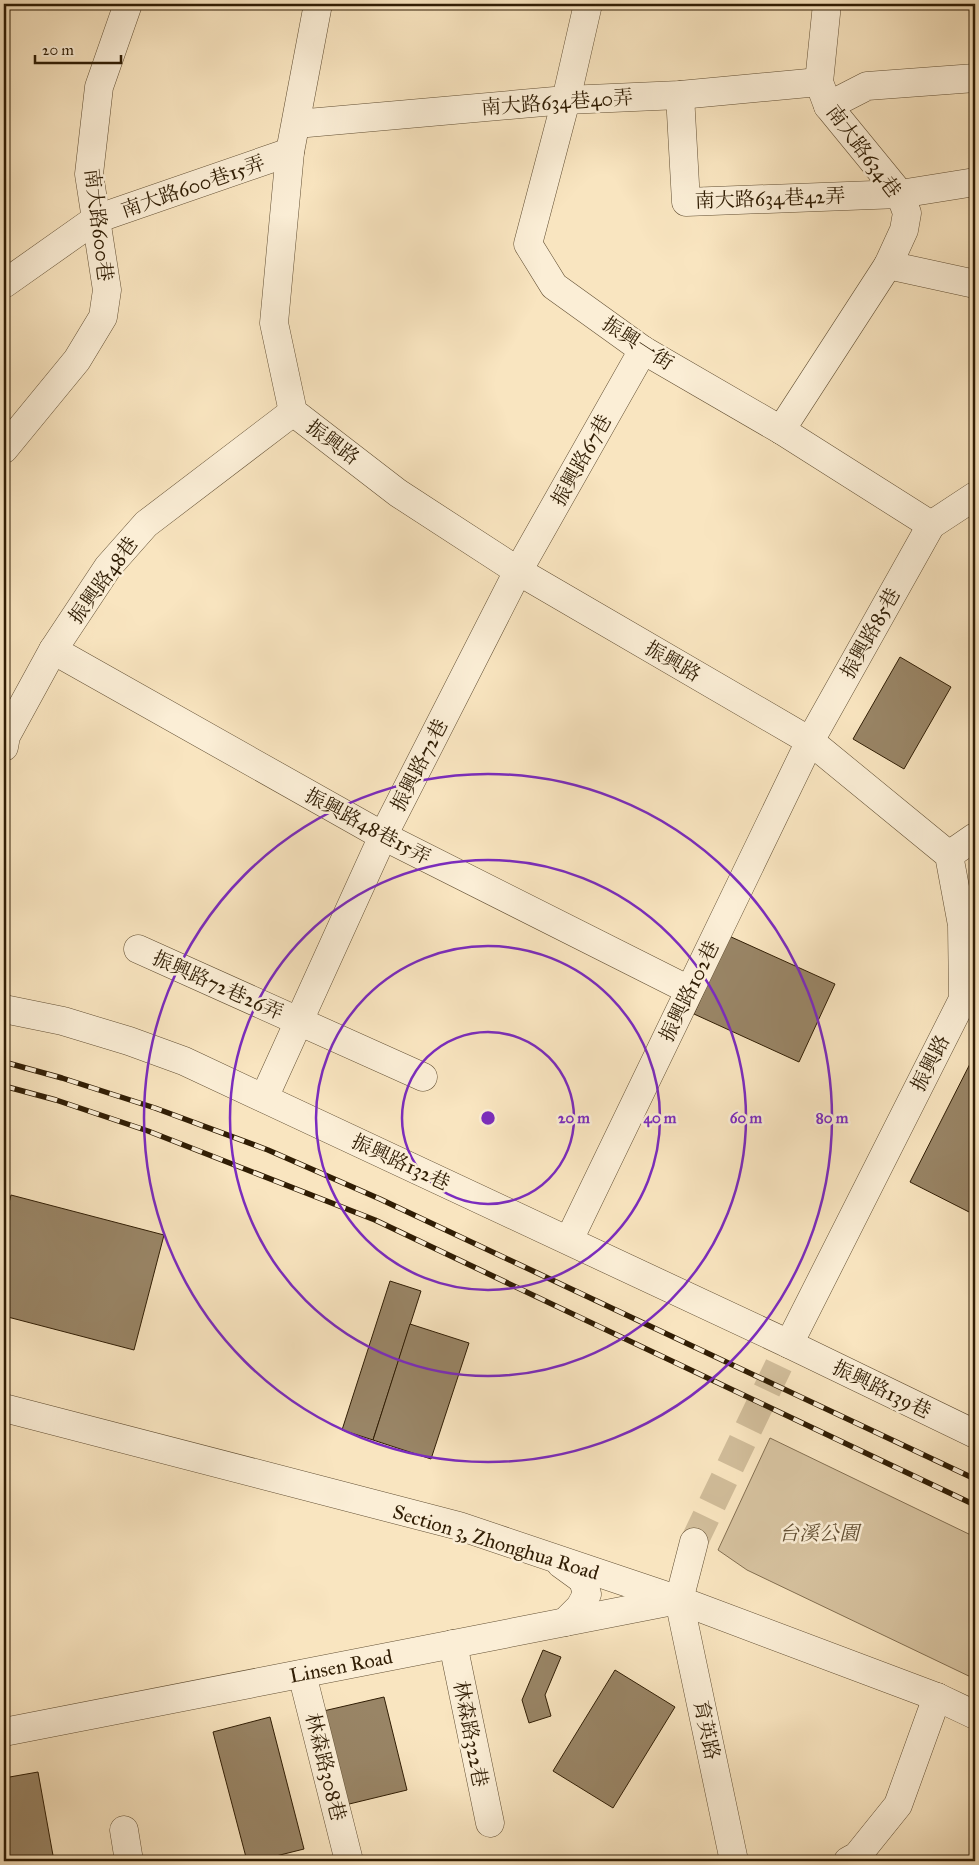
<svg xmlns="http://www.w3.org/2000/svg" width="979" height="1865" font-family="'IM FELL Great Primer','Noto Serif TC',serif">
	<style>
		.green { fill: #d7c3a0; stroke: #847052 }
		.building { fill: #998566; stroke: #301d04 }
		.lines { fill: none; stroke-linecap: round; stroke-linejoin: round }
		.minor-tunnel { stroke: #d1bd9a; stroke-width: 28; stroke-dasharray: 28 14; stroke-linecap: butt }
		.minor-casing { stroke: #624f33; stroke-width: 29 }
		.minor { stroke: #fbeed6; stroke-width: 28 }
		.rail-casing { stroke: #301d04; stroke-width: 5.5 }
		.rail { stroke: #fbeed6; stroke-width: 4; stroke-dasharray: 11; stroke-linecap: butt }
		.ring { fill: none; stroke: #7b2cbf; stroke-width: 2.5 }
		.labels { text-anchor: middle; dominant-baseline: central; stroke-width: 5; stroke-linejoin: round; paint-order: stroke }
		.street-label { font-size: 20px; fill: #301d04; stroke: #fbeed6 }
		.park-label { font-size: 20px; font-style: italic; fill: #624f33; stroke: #fbeed6 }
		.centre { fill: #7b2cbf; stroke: #fbeed6; stroke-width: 2.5 }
		.ring-label { font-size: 15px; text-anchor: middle; font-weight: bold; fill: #7b2cbf; stroke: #fbeed6; stroke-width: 5; stroke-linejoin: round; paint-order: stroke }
	</style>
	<rect width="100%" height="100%" fill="#f9e5c0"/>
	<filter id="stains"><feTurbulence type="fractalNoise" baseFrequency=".004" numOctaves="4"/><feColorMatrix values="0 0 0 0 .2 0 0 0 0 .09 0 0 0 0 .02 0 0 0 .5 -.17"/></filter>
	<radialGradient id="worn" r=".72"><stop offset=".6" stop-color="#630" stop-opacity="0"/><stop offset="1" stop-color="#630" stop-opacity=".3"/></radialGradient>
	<polygon class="green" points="770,1438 975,1537 975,1679 747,1570 718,1550"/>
	<g class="building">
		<polygon points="900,657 951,687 904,769 853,739"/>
		<polygon points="729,936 835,984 799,1062 694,1014"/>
		<polygon points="975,1054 975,1211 973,1214 910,1182"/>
		<polygon points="11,1195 164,1235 134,1350 4,1316 4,1223"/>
		<polygon points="390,1281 421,1291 373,1440 342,1430"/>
		<polygon points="410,1324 469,1343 431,1459 373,1440"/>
		<polygon points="543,1650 561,1657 545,1695 551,1716 529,1723 522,1700"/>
		<polygon points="615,1670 675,1707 613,1808 553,1771"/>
		<polygon points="384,1697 407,1790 341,1806 319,1712"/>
		<polygon points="270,1717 304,1849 256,1861 247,1861 213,1732"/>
		<polygon points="38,1772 54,1861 4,1861 4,1778"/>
	</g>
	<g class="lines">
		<polyline class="minor-tunnel" points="694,1542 789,1344"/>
		<g class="minor-casing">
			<g id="minor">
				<polyline points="318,4 290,152 274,323 293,412 398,493 518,571 810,741 949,855 962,925 963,999 789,1344"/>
				<polyline points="588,4 566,100 528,244 554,286 643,350 781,430 931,525"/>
				<polyline points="680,95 686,202 900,194 975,182"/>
				<polyline points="828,106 867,86 975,78"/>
				<polyline points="296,124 566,100 680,95 819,82"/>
				<polyline points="888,265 975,284"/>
				<polyline points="4,284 96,219 290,152"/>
				<polyline points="781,430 888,265 904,230 907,213 900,194 828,106 819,82 827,4"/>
				<polyline points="4,449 77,360 103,317 107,290 89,174 99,87 128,4"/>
				<polyline points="53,650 383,836 689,990"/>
				<polyline points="4,747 6,736 53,650 108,567 146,524 293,412"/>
				<polyline points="949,855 975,837"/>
				<polyline points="138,949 423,1077"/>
				<polyline points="4,1009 63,1021 129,1041 184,1061 789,1344 975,1434"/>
				<polyline points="264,1098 383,836 518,571 643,350"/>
				<polyline points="569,1240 810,741 931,525 975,496"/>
				<polyline points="4,1408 459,1526 679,1600 937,1697 975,1715"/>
				<polyline points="694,1542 679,1600 734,1861"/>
				<polyline points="561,1564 583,1580 587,1594 580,1607 565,1622"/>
				<polyline points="453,1644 490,1823"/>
				<polyline points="302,1674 349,1861"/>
				<polyline points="4,1732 678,1600"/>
				<polyline points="124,1830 129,1861"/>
				<polyline points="848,1861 857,1856 898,1805 937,1697"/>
			</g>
		</g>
		<use href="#minor" class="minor"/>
		<g class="rail-casing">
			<g id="rail">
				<polyline points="4,1062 62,1078 155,1108 268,1150 380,1199 975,1479"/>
				<polyline points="4,1086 56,1100 148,1131 375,1220 975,1505"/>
			</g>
		</g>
		<use href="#rail" class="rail"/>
	</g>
	<g class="ring">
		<circle cx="488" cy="1118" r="86"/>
		<circle cx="488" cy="1118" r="172"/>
		<circle cx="488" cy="1118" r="258"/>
		<circle cx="488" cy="1118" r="344"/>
	</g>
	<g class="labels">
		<g class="street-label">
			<text transform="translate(557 102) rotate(-4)">南大路634巷40弄</text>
			<text transform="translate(864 151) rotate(53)">南大路634巷</text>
			<text transform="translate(193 186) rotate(-19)">南大路600巷15弄</text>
			<text transform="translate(770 198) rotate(-2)">南大路634巷42弄</text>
			<text transform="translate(99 225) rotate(83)">南大路600巷</text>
			<text transform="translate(638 343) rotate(33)">振興一街</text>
			<text transform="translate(333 442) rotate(37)">振興路</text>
			<text transform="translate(581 460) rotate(-61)">振興路67巷</text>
			<text transform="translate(103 580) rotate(-54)">振興路48巷</text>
			<text transform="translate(870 633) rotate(-61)">振興路85巷</text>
			<text transform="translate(673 661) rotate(30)">振興路</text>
			<text transform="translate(419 765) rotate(-63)">振興路72巷</text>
			<text transform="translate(368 826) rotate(28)">振興路48巷15弄</text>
			<text transform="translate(218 985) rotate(24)">振興路72巷26弄</text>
			<text transform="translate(689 991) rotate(-64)">振興路102巷</text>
			<text transform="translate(930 1063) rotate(-63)">振興路</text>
			<text transform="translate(401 1162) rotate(25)">振興路132巷</text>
			<text transform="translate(882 1389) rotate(26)">振興路139巷</text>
			<text transform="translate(496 1542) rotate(17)">Section 3, Zhonghua Road</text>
			<text transform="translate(341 1666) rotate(-11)">Linsen Road</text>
			<text transform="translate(707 1730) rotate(78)">育英路</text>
			<text transform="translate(471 1734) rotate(79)">林森路322巷</text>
			<text transform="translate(326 1767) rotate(76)">林森路308巷</text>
		</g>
		<g class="park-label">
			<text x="819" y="1533">台溪公園</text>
		</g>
	</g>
	<circle cx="488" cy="1118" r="8" class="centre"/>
	<g class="ring-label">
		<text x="574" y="1123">20 m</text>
		<text x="660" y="1123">40 m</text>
		<text x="746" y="1123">60 m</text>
		<text x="832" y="1123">80 m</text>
	</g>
	<rect width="979" height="1865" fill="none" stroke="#f9e5c0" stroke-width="20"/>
	<rect x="5" y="5" width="969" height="1855" fill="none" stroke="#301d04" stroke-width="2.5"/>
	<rect x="10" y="10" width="959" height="1845" fill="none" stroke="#301d04"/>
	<path d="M35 55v8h86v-8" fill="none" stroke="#301d04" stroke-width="2.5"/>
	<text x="42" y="55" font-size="15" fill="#301d04" stroke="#fbeed6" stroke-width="4" paint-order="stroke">20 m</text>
	<rect width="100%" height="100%" filter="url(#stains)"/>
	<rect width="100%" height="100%" fill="url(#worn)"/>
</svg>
